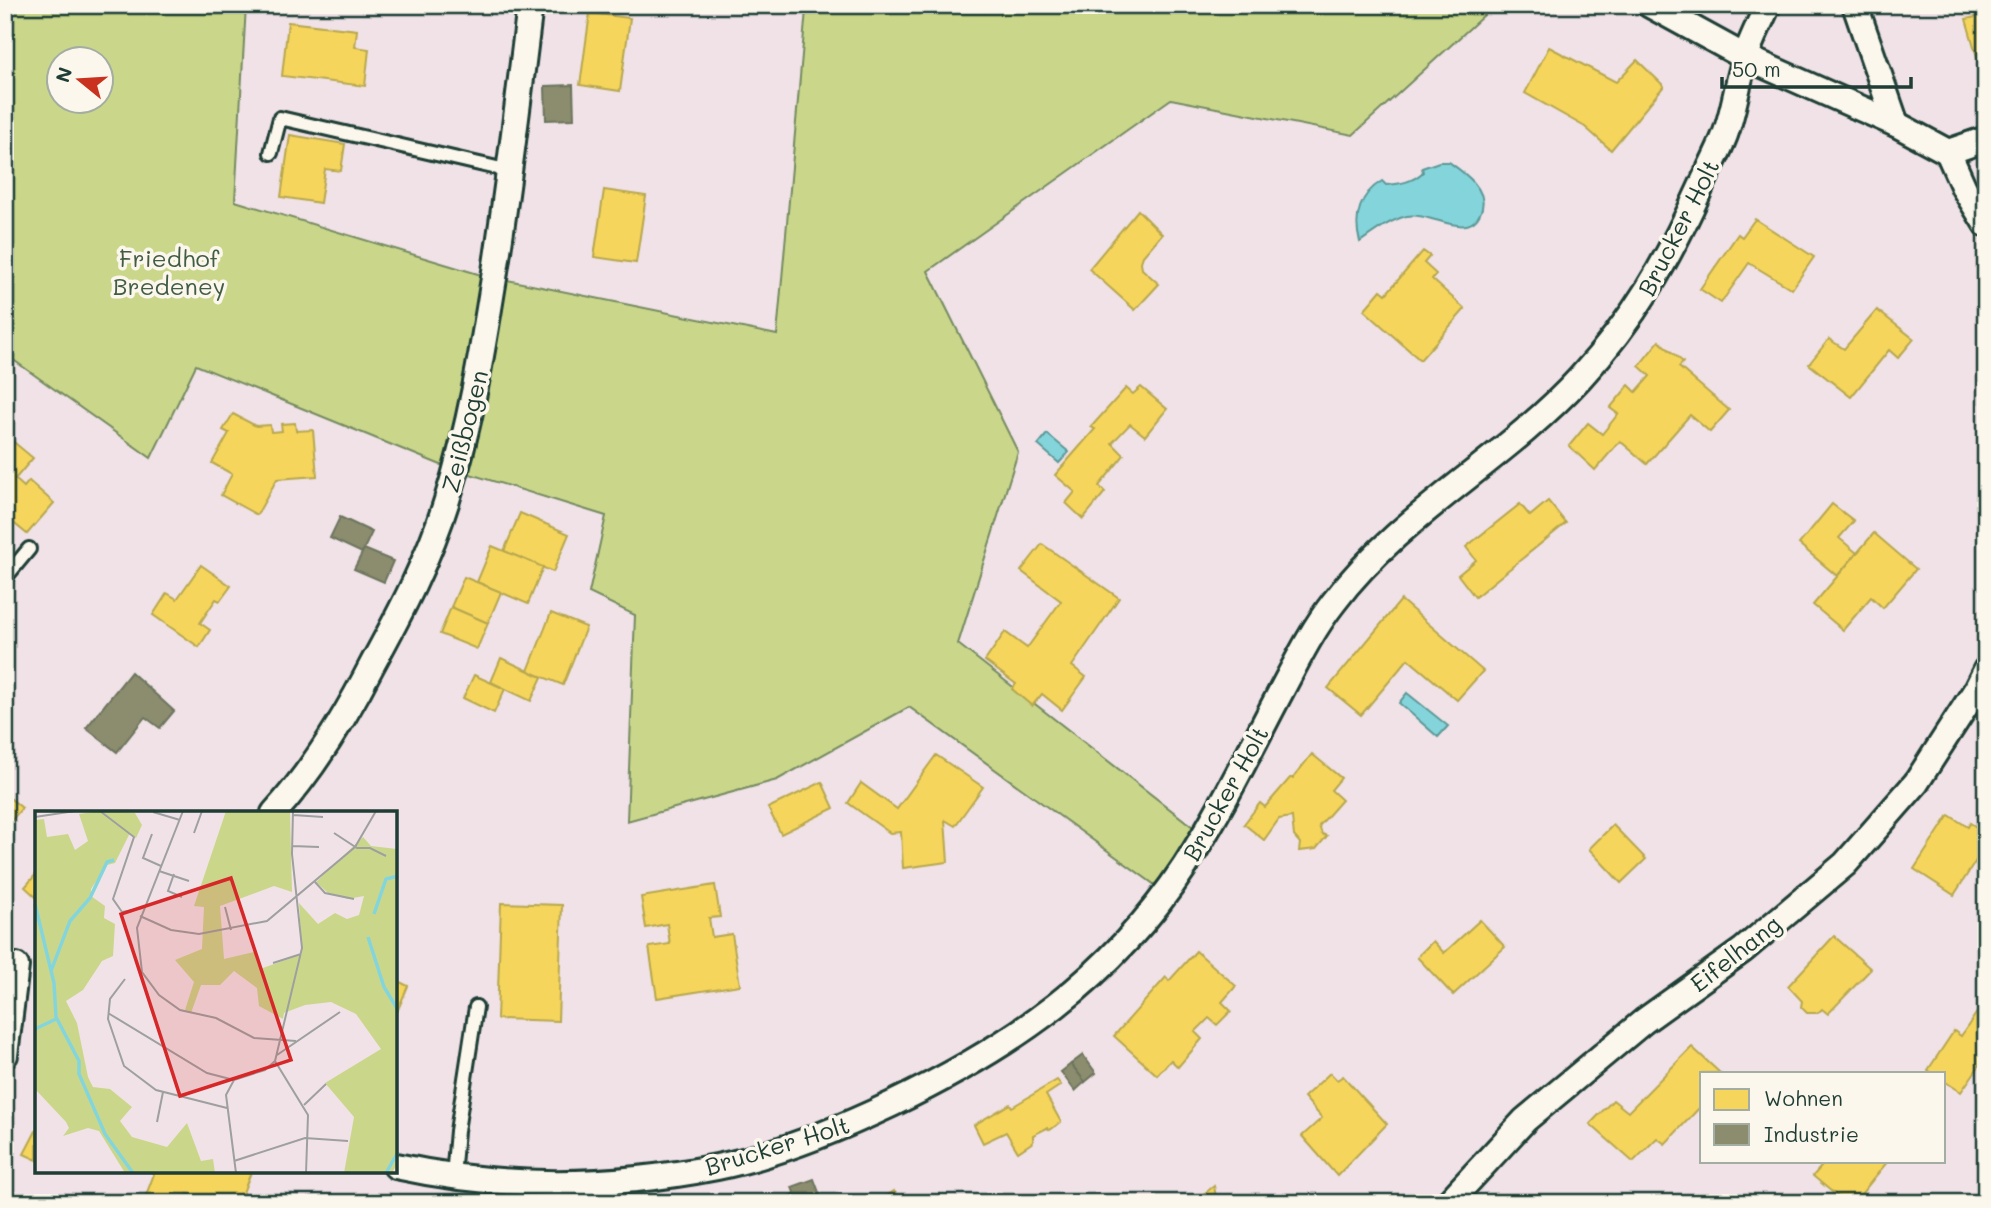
<svg xmlns="http://www.w3.org/2000/svg" width="1991" height="1208" font-family="Mali,sans-serif">
	<style>
		.green { fill: #cad78b; stroke: #748a60; stroke-width: 2; fill-rule: evenodd }
		.water { fill: #84d5db; stroke: #5c9898; stroke-width: 2 }
		.homes { fill: #f6d55c; stroke: #b6a750; stroke-width: 2 }
		.industry { fill: #8c8c6e; stroke: #6b745d; stroke-width: 2 }
		.lines { fill: none; stroke-linecap: round; stroke-linejoin: round }
		.lane-casing { stroke: #1f3d34; stroke-width: 18 }
		.street-casing { stroke: #1f3d34; stroke-width: 30 }
		.lane { stroke: #fbf7ec; stroke-width: 12 }
		.street { stroke: #fbf7ec; stroke-width: 24 }
		.labels { text-anchor: middle; dominant-baseline: central; stroke-width: 7; stroke-linejoin: round; paint-order: stroke }
		.street-label { font-size: 24px; fill: #1f3d34; stroke: #fbf7ec }
		.park-label { font-size: 24px; fill: #415c45; stroke: #fbf7ec }
		.inset-river { fill: none; stroke: #84d5db; stroke-width: 3.5 }
		.inset-road { fill: none; stroke: #9da09f; stroke-width: 2 }
		.view { fill: #d62828; fill-opacity: 0.15; stroke: #d62828; stroke-width: 3.5 }
		.inset-edge { fill: none; stroke: #1f3d34; stroke-width: 3.5 }
	</style>
	<rect width="100%" height="100%" fill="#f1e2e7"/>
	<filter id="ink" filterUnits="userSpaceOnUse"><feTurbulence type="fractalNoise" baseFrequency=".0143" numOctaves="2"/><feDisplacementMap in="SourceGraphic" scale="14" xChannelSelector="R" yChannelSelector="G"/><feConvolveMatrix kernelMatrix="1 2 1 2 8 2 1 2 1" color-interpolation-filters="sRGB"/></filter>
	<g filter="url(#ink)">
		<path class="green" d="M 5,5 L 246,5 L 235,201 L 478,274 L 777,335 L 806,10 L 987,12 L 987,5 L 1495,5 L 1353,135 L 1171,99 L 928,271 L 1018,452 L 958,644 L 1207,838 L 1184,867 L 1155,885 L 909,707 L 777,780 L 627,821 L 635,615 L 589,593 L 606,516 L 441,465 L 196,365 L 151,458 L 5,354 ZM 60,60 L 102,60 L 102,102 L 60,102 Z"/>
		<g class="water">
			<path d="M 1439,162 L 1449,162 C 1463,172 1487,188 1482,208 C 1472,245 1432,211 1407,216 C 1390,220 1374,232 1360,242 C 1353,217 1360,194 1382,181 L 1386,185 C 1400,184 1413,182 1423,172 L 1422,168 Z"/>
			<polygon points="1047,434 1069,452 1059,463 1038,445"/>
			<polygon points="1407,693 1448,726 1438,737 1399,703"/>
		</g>
		<g class="homes">
			<polygon points="590,13 630,18 620,91 580,85"/>
			<polygon points="1986,15 1986,88 1966,19"/>
			<polygon points="288,22 357,30 355,47 369,49 365,86 282,76"/>
			<polygon points="1549,47 1616,82 1637,60 1664,86 1611,150 1585,127 1525,93"/>
			<polygon points="290,135 345,144 341,171 325,169 320,203 281,197"/>
			<polygon points="604,190 646,196 636,263 594,257"/>
			<polygon points="1138,210 1162,234 1143,256 1141,262 1142,269 1159,284 1135,310 1089,269"/>
			<polygon points="1755,219 1814,257 1792,289 1749,263 1721,303 1700,289 1738,234 1742,237"/>
			<polygon points="1423,251 1430,256 1424,263 1436,274 1432,279 1465,309 1420,360 1364,310 1381,290 1386,294"/>
			<polygon points="1877,310 1914,339 1898,358 1889,350 1851,397 1809,364 1829,339 1844,349"/>
			<polygon points="1659,341 1683,362 1679,367 1729,410 1710,432 1690,415 1647,464 1620,441 1595,470 1569,446 1588,423 1602,434 1618,414 1610,408 1629,385 1636,392 1650,376 1639,366"/>
			<polygon points="1141,387 1167,409 1145,436 1130,424 1112,443 1124,455 1099,486 1105,492 1083,519 1066,503 1075,492 1055,475 1095,429 1091,427 1126,388 1133,394"/>
			<polygon points="233,414 256,426 270,425 271,432 282,431 281,424 295,423 296,431 313,430 317,476 277,479 257,515 221,495 232,474 212,463 229,433 223,430"/>
			<polygon points="10,439 33,458 15,479 24,487 29,481 54,503 27,534 5,516 5,445"/>
			<polygon points="1548,501 1566,523 1475,597 1458,575 1476,560 1466,547 1520,504 1530,516"/>
			<polygon points="1832,504 1854,521 1839,538 1857,553 1837,576 1799,544"/>
			<polygon points="520,513 569,534 553,572 504,551"/>
			<polygon points="1874,533 1916,569 1883,608 1871,597 1843,630 1813,605"/>
			<polygon points="1042,544 1119,598 1072,666 1086,677 1062,710 1042,694 1032,706 1012,689 1016,684 985,661 1005,632 1027,648 1061,601 1021,571"/>
			<polygon points="492,546 543,567 528,604 477,582"/>
			<polygon points="201,565 231,586 220,601 216,599 200,623 210,630 199,647 153,615 167,593 177,599"/>
			<polygon points="464,577 501,592 488,623 451,607"/>
			<polygon points="1401,600 1483,671 1457,700 1408,659 1361,715 1328,688"/>
			<polygon points="451,607 488,623 477,649 440,634"/>
			<polygon points="551,613 586,627 563,685 528,671"/>
			<polygon points="501,658 542,677 531,701 491,682"/>
			<polygon points="474,675 505,689 494,713 463,698"/>
			<polygon points="1312,754 1341,778 1331,790 1342,800 1319,826 1322,834 1327,836 1316,849 1299,851 1300,843 1294,836 1292,817 1279,819 1264,840 1244,824 1260,803 1265,807 1290,778 1293,778"/>
			<polygon points="936,755 983,787 955,826 945,820 948,862 903,868 901,832 890,833 848,803 861,783 897,809"/>
			<polygon points="822,782 834,808 781,834 768,808"/>
			<polygon points="5,794 22,808 5,828"/>
			<polygon points="1949,815 1968,827 1970,823 1986,833 1986,845 1954,895 1914,869"/>
			<polygon points="1613,825 1646,859 1621,883 1589,849"/>
			<polygon points="37,873 37,898 25,887"/>
			<polygon points="715,885 720,917 709,918 712,937 732,934 740,985 657,998 649,947 670,944 667,924 646,928 641,897"/>
			<polygon points="501,903 562,905 558,1021 497,1019"/>
			<polygon points="1480,920 1505,947 1453,995 1417,957 1433,941 1444,953"/>
			<polygon points="1834,936 1871,969 1828,1014 1822,1009 1818,1013 1807,1013 1801,1007 1802,1001 1788,986"/>
			<polygon points="1196,951 1236,986 1222,1002 1231,1011 1217,1025 1209,1018 1195,1032 1202,1039 1178,1067 1171,1060 1157,1075 1114,1036 1166,977 1169,981"/>
			<polygon points="396,980 408,986 396,1014"/>
			<polygon points="1986,999 1986,1056 1961,1092 1944,1081 1944,1073 1932,1073 1928,1070 1954,1031 1961,1036"/>
			<polygon points="1692,1047 1720,1073 1702,1073 1702,1105 1665,1144 1657,1138 1633,1162 1590,1124 1613,1100 1628,1112"/>
			<polygon points="1330,1073 1337,1080 1343,1076 1387,1124 1337,1176 1302,1136 1322,1118 1304,1097"/>
			<polygon points="1057,1080 1061,1085 1046,1095 1061,1122 1050,1130 1047,1128 1033,1135 1033,1142 1018,1152 1006,1132 983,1143 974,1125 1010,1104 1012,1107"/>
			<polygon points="37,1129 37,1160 24,1154"/>
			<polygon points="1826,1161 1888,1161 1854,1203 1845,1203 1813,1176"/>
			<polygon points="150,1171 248,1171 251,1172 239,1203 211,1203 188,1194 184,1203 143,1203 154,1174"/>
			<polygon points="1214,1186 1217,1203 1192,1203"/>
			<polygon points="894,1191 901,1203 877,1203"/>
		</g>
		<g class="industry">
			<polygon points="573,85 574,119 546,120 545,86"/>
			<polygon points="340,517 372,532 362,553 330,538"/>
			<polygon points="364,549 393,561 384,582 354,569"/>
			<polygon points="131,672 174,711 160,728 145,717 117,752 86,728"/>
			<polygon points="1083,1055 1096,1073 1085,1082 1071,1064"/>
			<polygon points="1071,1064 1085,1082 1075,1091 1061,1072"/>
			<polygon points="814,1179 823,1203 798,1203 792,1187"/>
			<polygon points="794,1194 798,1203 773,1203"/>
		</g>
		<g class="lines">
			<g class="lane-casing">
				<g id="lane">
					<polyline points="271,153 280,118 510,171"/>
					<polyline points="5,578 29,549"/>
					<polyline points="453,1177 457,1131 476,1007"/>
				</g>
			</g>
			<g class="street-casing">
				<g id="street">
					<polyline points="1650,5 1745,57 1896,124 1948,152 1986,139"/>
					<polyline points="1855,5 1896,124"/>
					<polyline points="1948,152 1964,188 1986,224"/>
					<path d="M 274,813 C 314,769 346,716 373,663 C 402,610 429,558 447,500 C 470,427 482,353 494,278 C 508,187 519,96 530,5"/>
					<polyline points="5,1055 16,966"/>
					<path d="M 396,1166 C 502,1189 611,1188 717,1167 C 777,1155 837,1130 892,1104 C 1011,1047 1111,979 1185,866 C 1220,812 1249,752 1279,695 C 1296,663 1312,630 1334,602 C 1399,515 1505,460 1580,378 C 1635,318 1667,262 1700,189 C 1708,171 1718,153 1725,135 C 1734,111 1737,84 1745,59 C 1750,41 1760,23 1768,5"/>
					<polyline points="1448,1203 1525,1120 1644,1021 1743,950 1845,864 1916,783 1976,690 1986,670"/>
				</g>
			</g>
			<use href="#lane" class="lane"/>
			<use href="#street" class="street"/>
		</g>
	</g>
	<g class="labels">
		<g class="street-label">
			<text transform="translate(1678 227) rotate(-63)">Brucker Holt</text>
			<text transform="translate(464 431) rotate(-76)">Zeißbogen</text>
			<text transform="translate(1225 793) rotate(-61)">Brucker Holt</text>
			<text transform="translate(1735 953) rotate(-38)">Eifelhang</text>
			<text transform="translate(777 1145) rotate(-17)">Brucker Holt</text>
		</g>
		<g class="park-label">
			<text x="169" y="257">Friedhof<tspan x="169" dy="28">Bredeney</tspan></text>
		</g>
	</g>
	<g transform="translate(35 811)">
		<rect width="362" height="362" fill="#f1e2e7"/>
		<path d="M 64,0 L 95,22 L 80,52 L 72,54 L 56,78 L 56,85 L 70,95 L 69,107 L 80,113 L 78,145 L 67,150 L 48,179 L 31,190 L 42,212 L 53,266 L 58,276 L 75,278 L 97,296 L 85,310 L 97,326 L 132,336 L 152,312 L 166,350 L 178,348 L 180,362 L 90,362 L 64,320 L 53,317 L 28,325 L 34,317 L 31,311 L 0,278 L 0,9 L 9,8 L 12,26 L 33,23 L 40,39 L 53,30 L 44,3 ZM 66,0 L 100,2 L 107,14 L 101,27 ZM 191,0 L 255,0 L 257,81 L 239,75 L 185,95 L 189,148 L 219,141 L 225,158 L 267,143 L 264,92 L 283,113 L 300,102 L 312,108 L 324,104 L 329,85 L 313,88 L 293,82 L 281,71 L 328,26 L 336,35 L 362,38 L 363,352 L 357,362 L 309,362 L 319,306 L 290,272 L 346,238 L 321,203 L 296,191 L 270,194 L 249,202 L 248,208 L 224,195 L 222,177 L 199,160 L 185,174 L 166,174 L 156,202 L 150,199 L 159,171 L 140,149 L 167,138 L 169,96 L 159,95 Z" fill="#cad78b"/>
		<path class="inset-river" d="M 0,93 L 19,172 L 21,206 L 44,250 L 44,263 L 70,323 L 98,362M 339,103 L 351,68 L 363,65M 333,126 L 349,176 L 363,199M 16,160 L 35,110 L 55,87 L 72,51 L 79,49M 0,218 L 21,208M 351,362 L 363,341"/>
		<path class="inset-road" d="M 65,0 L 99,26 L 78,88 L 87,101 L 108,97M 148,0 L 102,117 L 107,161 L 124,184 L 145,199 L 181,207 L 219,227 L 261,230M 258,0 L 257,43 L 267,137 L 240,250 L 273,304 L 271,362M 118,1 L 145,9M 258,4 L 288,6M 0,6 L 40,0M 159,22 L 167,0M 299,22 L 322,37 L 335,37 L 351,45M 117,23 L 108,47 L 126,55M 257,35 L 284,36M 124,60 L 154,70M 139,63 L 133,80 L 147,86M 280,71 L 290,82 L 319,88M 190,96 L 196,119M 105,105 L 136,119 L 164,123 L 232,110 L 320,36 L 341,0M 238,152 L 266,143M 90,168 L 75,188 L 73,208 L 89,255 L 121,279 L 192,297M 73,202 L 172,262 L 199,269M 242,244 L 305,201M 269,294 L 291,273M 122,311 L 128,281M 199,350 L 270,327 L 313,330M 201,362 L 191,284 L 199,269 L 230,259 L 240,250"/>
		<path class="view" d="M 196,67 L 256,249 L 145,285 L 86,103 Z"/>
		<rect width="362" height="362" class="inset-edge"/>
	</g>
	<rect width="1991" height="1208" fill="none" stroke="#fbf7ec" stroke-width="28"/>
	<rect x="14" y="14" width="1963" height="1180" fill="none" stroke="#1f3d34" stroke-width="2.5" filter="url(#ink)"/>
	<rect x="1700" y="1072" width="245" height="91" fill="#fbf7ec" stroke="#a3ada2" stroke-width="2"/>
	<rect x="1714" y="1089" width="35" height="21" fill="#f6d55c" stroke="#a3ada2" stroke-width="2"/>
	<text x="1764" y="1106" font-size="21" fill="#1f3d34">Wohnen</text>
	<rect x="1714" y="1124" width="35" height="21" fill="#8c8c6e" stroke="#a3ada2" stroke-width="2"/>
	<text x="1764" y="1142" font-size="21" fill="#1f3d34">Industrie</text>
	<g transform="translate(80 80) rotate(288)"><circle r="33" fill="#fbf7ec" stroke="#a3ada2" stroke-width="2"/>
	<path d="M0-5L12 26L0 18L-12 26Z" fill="#c8321e"/>
	<text y="-10" font-size="19" font-weight="bold" text-anchor="middle" fill="#1f3d34">N</text>
	</g>
	<path d="M1722 77v10h189v-10" fill="none" stroke="#1f3d34" stroke-width="3.5"/>
	<text x="1732" y="77" font-size="21" fill="#1f3d34" stroke="#fbf7ec" stroke-width="5" paint-order="stroke">50 m</text>
</svg>
